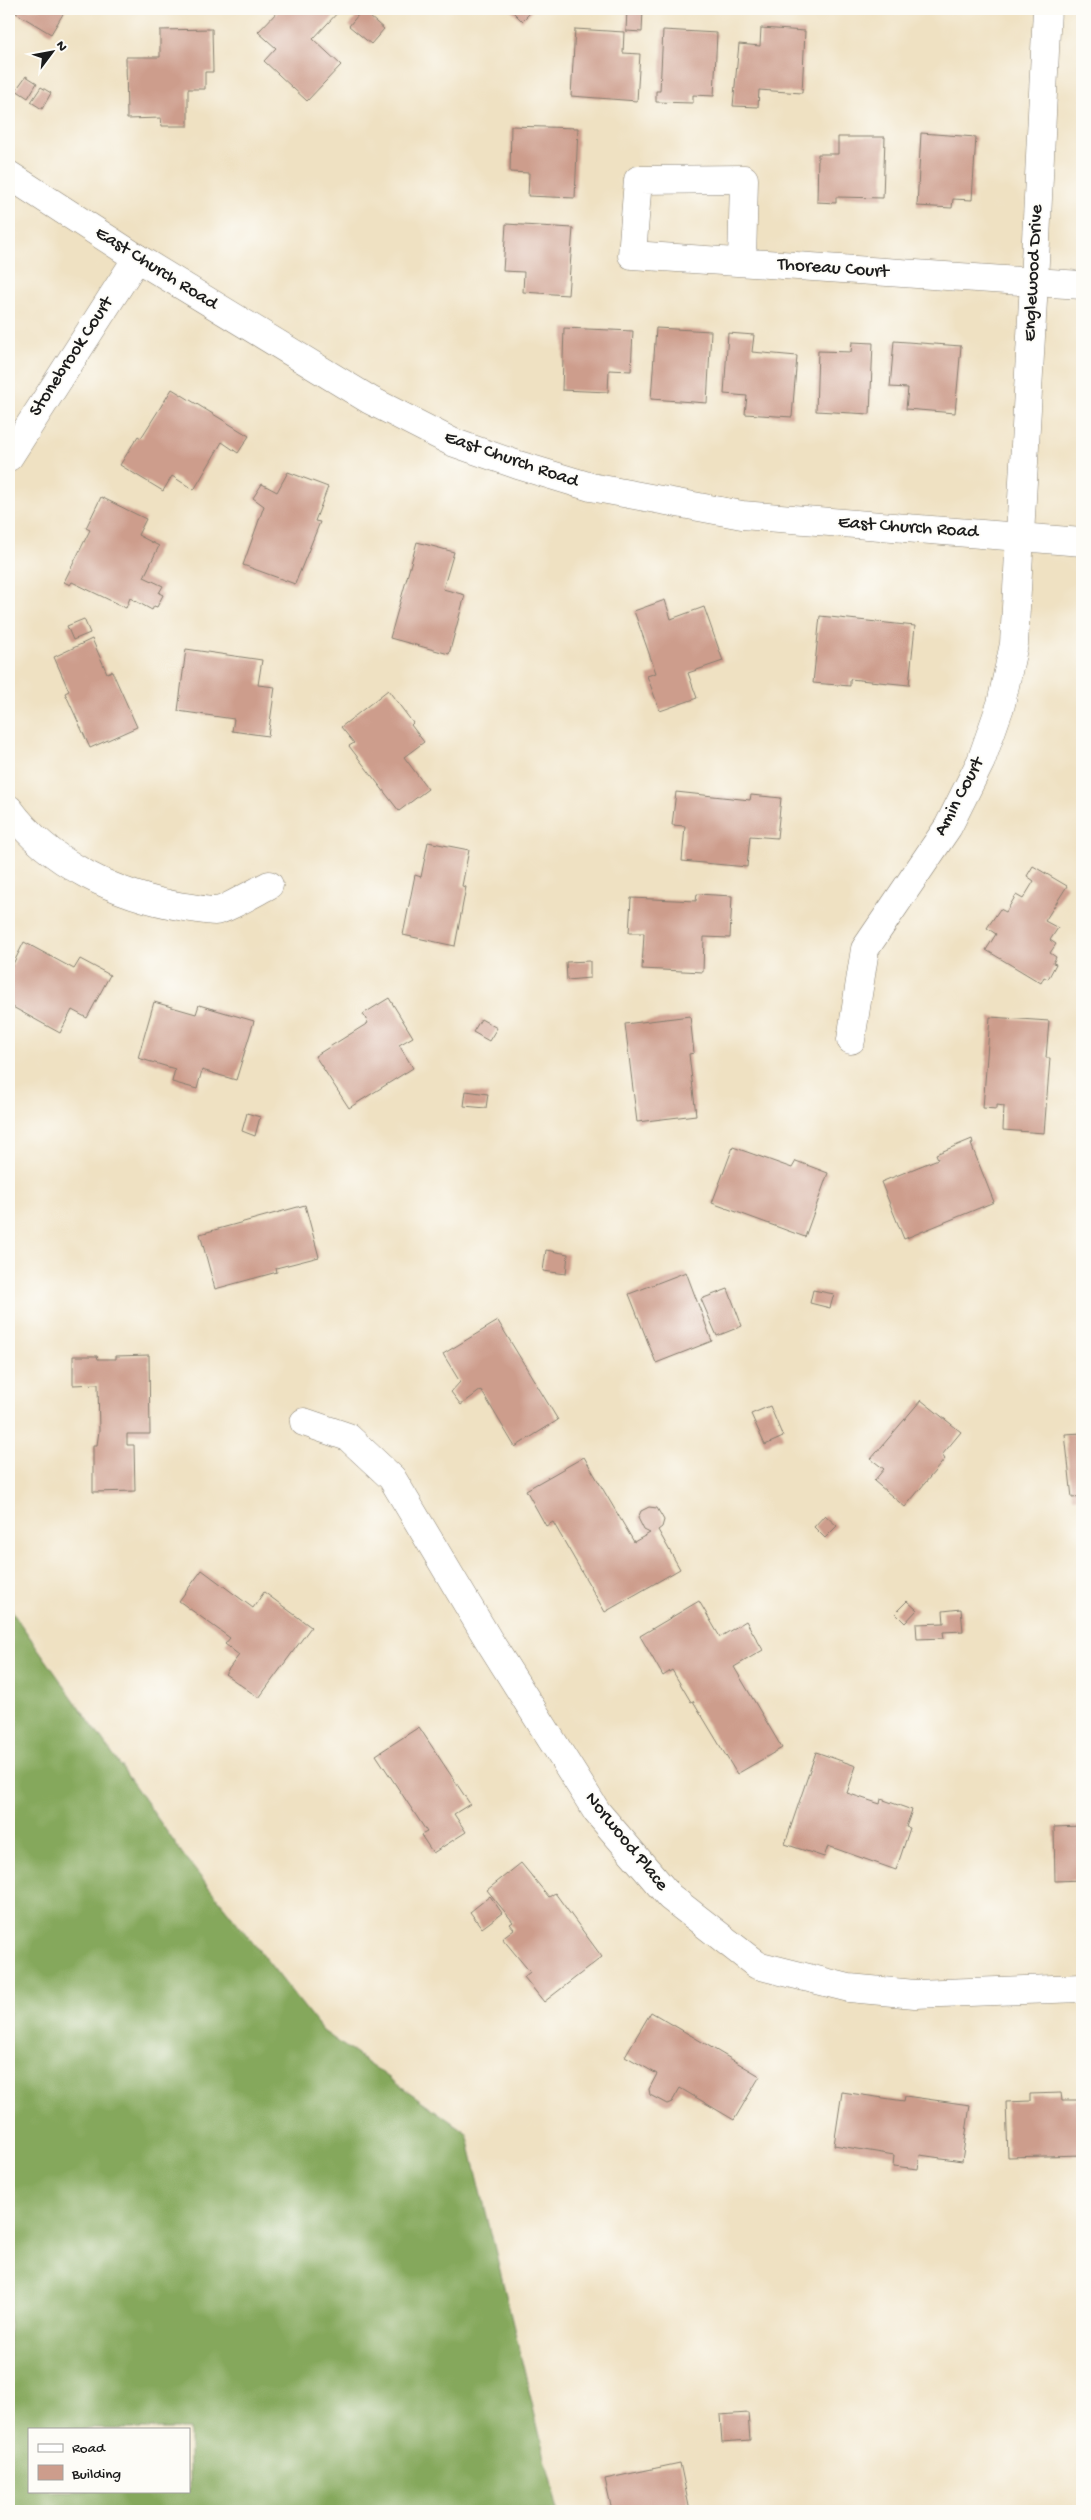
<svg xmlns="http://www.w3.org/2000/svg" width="1091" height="2520" font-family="'Gochi Hand',sans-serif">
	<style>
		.forest { fill: #85a85c; stroke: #50623c; fill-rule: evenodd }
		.building { fill: #cd9d8c }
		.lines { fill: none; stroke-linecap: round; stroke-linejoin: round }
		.minor-casing { stroke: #867e6f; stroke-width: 29 }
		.minor { stroke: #fff; stroke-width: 28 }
		.labels { text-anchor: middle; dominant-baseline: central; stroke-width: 4; stroke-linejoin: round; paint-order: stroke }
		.street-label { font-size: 19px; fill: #1c1c1c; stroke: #fdfcf7 }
	</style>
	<rect width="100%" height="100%" fill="#fdfcf7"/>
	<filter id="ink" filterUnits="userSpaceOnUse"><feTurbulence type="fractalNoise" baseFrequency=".02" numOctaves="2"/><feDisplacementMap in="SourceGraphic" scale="10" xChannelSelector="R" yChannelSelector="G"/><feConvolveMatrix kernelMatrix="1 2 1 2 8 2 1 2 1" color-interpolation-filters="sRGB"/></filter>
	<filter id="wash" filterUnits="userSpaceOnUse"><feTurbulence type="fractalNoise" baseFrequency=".0096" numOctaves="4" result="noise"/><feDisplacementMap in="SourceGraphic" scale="20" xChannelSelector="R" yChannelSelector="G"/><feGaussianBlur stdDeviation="1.12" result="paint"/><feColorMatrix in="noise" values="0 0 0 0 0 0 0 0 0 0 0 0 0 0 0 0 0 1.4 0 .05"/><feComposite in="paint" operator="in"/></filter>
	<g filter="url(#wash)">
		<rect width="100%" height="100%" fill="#efe1c2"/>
		<path class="forest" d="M 9,1603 L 15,1616 L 184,1856 L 323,2031 L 467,2133 L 558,2511 L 9,2511 ZM 29,2429 L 189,2429 L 189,2491 L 29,2491 Z"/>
		<g id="blocks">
			<g class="building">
				<polygon points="10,9 66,9 51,34 11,10 9,13"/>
				<polygon points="280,9 282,12 285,9 341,9 313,39 341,65 307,101 264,61 276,48 258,32"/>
				<polygon points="510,9 530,9 532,11 522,21"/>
				<polygon points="627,9 643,9 642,32 626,31"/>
				<polygon points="362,10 384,29 371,44 349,26"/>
				<polygon points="761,28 805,31 802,93 759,90 758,107 733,106 739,44 760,46"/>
				<polygon points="212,29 213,72 205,72 205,89 188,89 188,126 162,126 161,118 127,119 126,57 160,57 160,30"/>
				<polygon points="575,29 624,32 623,53 640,54 637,101 571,96"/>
				<polygon points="663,30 717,33 714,96 693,95 693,103 656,102 656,91 660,91"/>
				<polygon points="26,76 37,83 28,98 16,90"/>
				<polygon points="41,87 51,93 42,109 31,102"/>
				<polygon points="511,126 578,128 575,198 528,196 529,173 510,172"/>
				<polygon points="921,133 976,137 972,200 953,199 952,208 917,206"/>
				<polygon points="838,137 885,137 883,198 836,197 836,203 817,202 818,154 838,154"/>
				<polygon points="506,224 573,228 568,295 523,292 524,272 503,271"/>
				<polygon points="564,328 633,331 631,371 609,370 608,392 562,390"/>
				<polygon points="656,328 711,331 707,403 651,399"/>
				<polygon points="728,333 754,335 752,352 797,356 792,417 745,414 747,396 724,394"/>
				<polygon points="894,341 961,346 955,413 906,409 908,388 890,387"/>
				<polygon points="852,342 873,343 870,414 816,411 818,351 851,352"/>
				<polygon points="172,389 249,436 238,453 222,442 194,490 172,476 163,491 120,465 138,436 141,438"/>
				<polygon points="288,472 328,487 315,521 320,522 295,584 243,565 264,506 253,498 262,484 277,492"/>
				<polygon points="101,497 146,519 138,535 159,546 144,577 163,586 159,593 163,595 157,607 154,606 152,610 130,598 126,608 72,582 70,585 64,582 90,530 86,528"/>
				<polygon points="417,542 454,552 443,589 465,595 449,654 390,638"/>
				<polygon points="665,600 671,619 704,607 723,661 688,673 697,698 660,711 647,676 656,673 634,611"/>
				<polygon points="820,616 915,626 909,685 850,679 850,686 813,683"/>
				<polygon points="84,619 90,633 73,640 67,626"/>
				<polygon points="92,639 107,673 112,671 137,727 90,748 65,693 69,691 54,657"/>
				<polygon points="186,649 262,660 258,685 275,687 268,736 232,731 234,719 178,711"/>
				<polygon points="388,690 413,723 411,725 424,742 404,757 428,789 399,811 349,746 354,743 341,727"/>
				<polygon points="676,792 750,800 751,795 781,798 777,838 750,836 747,867 682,861 685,826 672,825"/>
				<polygon points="428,842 469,850 462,886 466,887 455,946 403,935 415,875 421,877"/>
				<polygon points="1033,866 1067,886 1045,921 1058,928 1050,940 1056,944 1050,953 1056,957 1053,963 1056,964 1048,979 1044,977 1041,983 986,950 996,934 987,928 1000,909 1006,912 1016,895 1023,899 1034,881 1027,876"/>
				<polygon points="697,894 732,896 730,938 704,937 703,972 642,969 644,933 629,933 631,898 696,901"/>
				<polygon points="24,942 74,969 80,959 110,975 87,1018 72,1010 60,1033 9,1005 9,972"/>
				<polygon points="590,961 590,978 567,980 566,962"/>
				<polygon points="389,998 413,1037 399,1045 413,1068 349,1108 315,1056 368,1023 363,1014"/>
				<polygon points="154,1002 196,1014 199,1005 254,1021 236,1080 202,1070 197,1089 172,1082 175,1069 138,1058"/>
				<polygon points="690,1016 694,1053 689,1054 696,1115 637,1122 625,1024"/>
				<polygon points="990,1017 1049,1021 1046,1058 1050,1058 1044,1133 1003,1130 1004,1106 997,1105 997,1109 983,1108"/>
				<polygon points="481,1019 497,1028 489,1041 473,1032"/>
				<polygon points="466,1091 488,1094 486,1108 464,1106"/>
				<polygon points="247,1113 260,1117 255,1136 242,1131"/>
				<polygon points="972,1139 973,1143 971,1144 994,1202 904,1239 881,1182 938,1159 936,1154"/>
				<polygon points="733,1147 792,1168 796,1161 828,1173 805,1237 712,1203"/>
				<polygon points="305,1205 319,1257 276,1268 277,1272 215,1289 200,1234"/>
				<polygon points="546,1250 568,1254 566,1274 543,1271"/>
				<polygon points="686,1272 712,1341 656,1363 629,1294"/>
				<polygon points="728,1289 742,1326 717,1336 701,1299"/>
				<polygon points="813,1290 834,1294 830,1308 810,1303"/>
				<polygon points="498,1321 558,1420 515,1447 481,1390 461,1405 451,1392 460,1382 443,1354"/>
				<polygon points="149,1355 150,1434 127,1434 127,1445 134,1445 135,1491 93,1492 93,1445 97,1445 99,1431 98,1384 73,1385 73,1356 97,1356 98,1359 116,1359 116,1356"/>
				<polygon points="921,1400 961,1432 942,1455 945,1459 905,1507 874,1481 884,1469 871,1459"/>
				<polygon points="770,1406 783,1437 765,1445 751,1414"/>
				<polygon points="1082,1433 1082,1497 1072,1498 1065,1434"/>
				<polygon points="584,1457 634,1542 650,1533 644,1530 638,1518 641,1511 649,1507 657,1508 664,1520 662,1527 658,1530 680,1569 605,1612 553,1522 546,1526 526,1490"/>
				<polygon points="825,1515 837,1526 825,1538 814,1527"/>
				<polygon points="202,1570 253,1608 264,1592 311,1627 259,1698 225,1674 239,1655 225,1644 230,1638 179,1601"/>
				<polygon points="699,1601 720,1637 746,1621 763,1650 734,1667 782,1748 737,1774 693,1701 691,1702 672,1670 663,1676 640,1636"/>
				<polygon points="907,1601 917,1610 905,1623 895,1613"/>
				<polygon points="961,1609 963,1631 943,1632 944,1638 917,1639 916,1624 944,1623 943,1611"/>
				<polygon points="419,1727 470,1804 454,1814 466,1832 433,1853 421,1835 427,1832 376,1755"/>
				<polygon points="816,1752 856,1766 847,1793 880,1804 881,1799 912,1810 906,1827 910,1828 896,1870 828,1846 824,1857 785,1844"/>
				<polygon points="1082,1826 1082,1880 1055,1881 1054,1827"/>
				<polygon points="521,1863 549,1897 555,1893 602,1957 544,2002 524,1977 530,1972 502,1938 514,1929 510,1924 513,1922 487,1890"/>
				<polygon points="490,1896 502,1913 482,1928 470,1912"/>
				<polygon points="651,2012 760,2076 734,2120 680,2088 672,2102 667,2104 650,2095 649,2089 657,2074 625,2056"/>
				<polygon points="842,2092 904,2101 905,2096 970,2105 962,2161 920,2155 918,2169 893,2166 894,2155 834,2145"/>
				<polygon points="1061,2093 1062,2100 1082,2100 1082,2155 1008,2157 1006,2102 1030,2101 1030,2094"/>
				<polygon points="748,2413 750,2440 722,2442 720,2415"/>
				<polygon points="680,2463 690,2511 612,2511 605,2479"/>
			</g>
		</g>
	</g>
	<g filter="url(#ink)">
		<use href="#blocks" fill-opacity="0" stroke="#867e6f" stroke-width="1"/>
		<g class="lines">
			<g class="minor-casing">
				<g id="minor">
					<polyline points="9,175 137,258 370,400 452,442 518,465 591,487 742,515 1082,542"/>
					<polyline points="742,262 744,179 638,180 632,255 1034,282 1082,285"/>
					<polyline points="9,457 137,258"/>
					<path d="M 9,809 C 49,864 118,896 184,907 C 194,908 205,911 215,911 C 223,911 259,890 269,885"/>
					<polyline points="851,1040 865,949 948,827 981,761 1001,704 1014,644 1034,282 1047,9"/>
					<polyline points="304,1422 348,1437 392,1478 488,1639 597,1812 670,1897 757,1965 849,1988 915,1994 1082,1988"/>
				</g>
			</g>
			<use href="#minor" class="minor"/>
		</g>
	</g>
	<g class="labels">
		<g class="street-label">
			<text transform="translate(156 269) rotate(32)">East Church Road</text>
			<text transform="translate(833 269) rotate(4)">Thoreau Court</text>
			<text transform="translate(1034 273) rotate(-87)">Englewood Drive</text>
			<text transform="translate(72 357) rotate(-57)">Stonebrook Court</text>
			<text transform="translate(511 460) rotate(19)">East Church Road</text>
			<text transform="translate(908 528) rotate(4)">East Church Road</text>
			<text transform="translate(960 797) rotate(-62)">Amin Court</text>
			<text transform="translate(626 1842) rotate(51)">Norwood Place</text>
		</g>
	</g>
	<rect width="1091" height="2520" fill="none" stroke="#fdfcf7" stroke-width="30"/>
	<rect x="28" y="2428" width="162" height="65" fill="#fdfcf7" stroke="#a3a29f"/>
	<rect x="38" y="2444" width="25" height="8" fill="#ffffff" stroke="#a3a29f"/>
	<text x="72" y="2452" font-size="15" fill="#1c1c1c">Road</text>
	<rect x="38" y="2465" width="25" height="15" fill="#cd9d8c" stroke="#a3a29f"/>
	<text x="72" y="2478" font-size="15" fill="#1c1c1c">Building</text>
	<g transform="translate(52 52) rotate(58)" stroke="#fdfcf7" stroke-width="4" paint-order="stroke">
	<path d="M0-4L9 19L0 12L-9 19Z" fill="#1c1c1c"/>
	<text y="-8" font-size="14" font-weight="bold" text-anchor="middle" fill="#1c1c1c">N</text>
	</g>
</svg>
